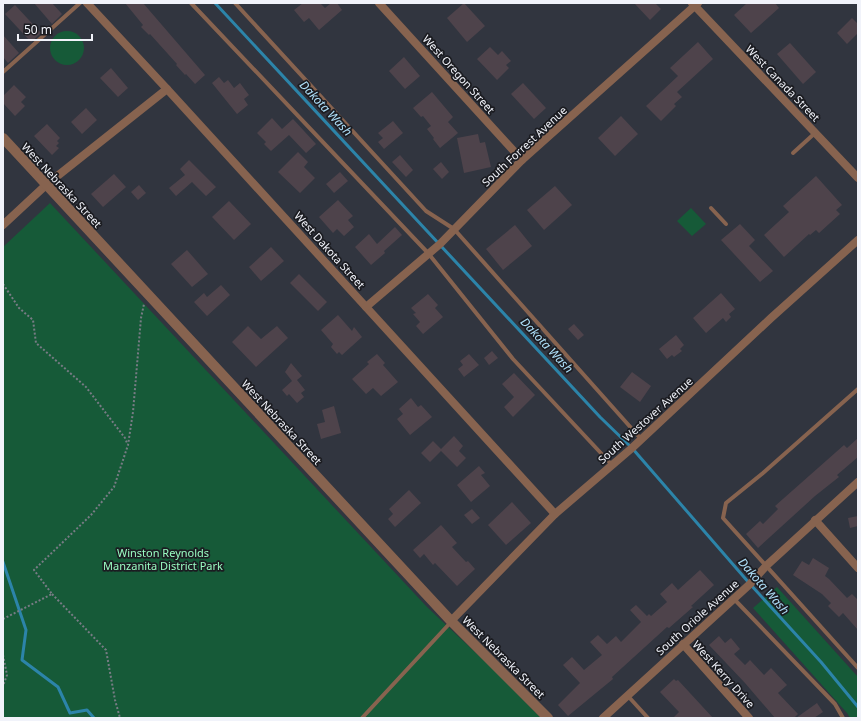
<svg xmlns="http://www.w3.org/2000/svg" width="861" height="721" font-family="'Noto Sans',sans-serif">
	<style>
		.green { fill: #165a38 }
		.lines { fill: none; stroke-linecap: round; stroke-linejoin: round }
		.stream { stroke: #2c84a9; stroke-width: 3 }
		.building { fill: #4e434b }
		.path { stroke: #787c85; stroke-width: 2; stroke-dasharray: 2 2; stroke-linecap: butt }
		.service { stroke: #87634f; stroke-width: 4 }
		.minor { stroke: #87634f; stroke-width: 8 }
		.tertiary { stroke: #87634f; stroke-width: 10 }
		.labels { text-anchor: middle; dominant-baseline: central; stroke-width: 3.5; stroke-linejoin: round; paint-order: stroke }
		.street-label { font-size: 11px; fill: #f1f3fa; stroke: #1b1c21 }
		.park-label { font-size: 11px; fill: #99fcc2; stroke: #1b1c21 }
		.water-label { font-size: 12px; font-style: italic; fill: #afe0fa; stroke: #1b1c21 }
	</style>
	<rect width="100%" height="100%" fill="#31353f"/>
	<g class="green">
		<circle cx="67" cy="48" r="17"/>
		<polygon points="50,203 427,607 493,669 541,718 3,718 3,247"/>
		<polygon points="691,208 706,224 692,236 677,221"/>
		<polygon points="777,587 858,677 858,718 850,718 847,713 753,608"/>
	</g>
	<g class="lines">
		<g class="stream">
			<polyline points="215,3 600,417 632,448 750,584 821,662 858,707"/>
			<polyline points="3,562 26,630 22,660 58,687 70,713 87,710 94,718"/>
		</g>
	</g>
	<g class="building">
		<polygon points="34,3 52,3 62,14 52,24"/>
		<polygon points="125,3 143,3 205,75 195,84 186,74 185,75 176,65 177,64 150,34 149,35 141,27 143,25"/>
		<polygon points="303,3 320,3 325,8 331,3 337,3 342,10 319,30 309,18 304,22 294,10"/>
		<polygon points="464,3 485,26 467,42 447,18"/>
		<polygon points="634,3 655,3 661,9 650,20"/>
		<polygon points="747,3 775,3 779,8 751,33 734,15"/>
		<polygon points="15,5 41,33 31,42 5,14"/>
		<polygon points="852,18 858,24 858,33 847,44 837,33"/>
		<polygon points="3,35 19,53 8,63 3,57"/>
		<polygon points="698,42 713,59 677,92 682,97 674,104 676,106 661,121 646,106 678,76 670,68"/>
		<polygon points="790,43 816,72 803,84 777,54"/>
		<polygon points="490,47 498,55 502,51 511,61 506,65 509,68 497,80 477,59"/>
		<polygon points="404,57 420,76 405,89 389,71"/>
		<polygon points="111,68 128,88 118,97 100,78"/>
		<polygon points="219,77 224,83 228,80 234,88 240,83 249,95 244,99 248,105 237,114 212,83"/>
		<polygon points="523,83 546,108 534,119 511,94"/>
		<polygon points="14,85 26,97 21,102 25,106 15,116 3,103 3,96"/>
		<polygon points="432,92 453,117 448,122 458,133 440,148 433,139 434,138 427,129 431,126 423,116 421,117 413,108"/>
		<polygon points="86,108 97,120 82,134 71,122"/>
		<polygon points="621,116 638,134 615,156 598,138"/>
		<polygon points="272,118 282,129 293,119 316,144 306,153 289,135 271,151 264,144 266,142 257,133"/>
		<polygon points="393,121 403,133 384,149 378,142 383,138 378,133"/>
		<polygon points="47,124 60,138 57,141 59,143 56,146 59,148 52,155 34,136"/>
		<polygon points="478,134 480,143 485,142 491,167 464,173 457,138"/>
		<polygon points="298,152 308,162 304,167 315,178 300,193 278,172"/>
		<polygon points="400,155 413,170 406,177 392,162"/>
		<polygon points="189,160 216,187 206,196 192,182 176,196 169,188 185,175 180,169"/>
		<polygon points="441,162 449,172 442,179 433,169"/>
		<polygon points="340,172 348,181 334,193 326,184"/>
		<polygon points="114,174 126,187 103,207 91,194"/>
		<polygon points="816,176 842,205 836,210 840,214 819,233 816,230 810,235 809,234 784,257 764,235 789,212 783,206"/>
		<polygon points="139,185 146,193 138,200 131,192"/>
		<polygon points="555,186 572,205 544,230 527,210"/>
		<polygon points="338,200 353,216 348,220 354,227 344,236 337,229 333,233 319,217"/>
		<polygon points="229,201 251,224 234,240 212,217"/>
		<polygon points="740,224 755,240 749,246 773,271 760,282 721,240"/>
		<polygon points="515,225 532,246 503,270 486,249"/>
		<polygon points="395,227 402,235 384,251 385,253 371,265 355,247 369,234 377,244"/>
		<polygon points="271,247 284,261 261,281 249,267"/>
		<polygon points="187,250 208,274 192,287 171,264"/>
		<polygon points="299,274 327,302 318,311 290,283"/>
		<polygon points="221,285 230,295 207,316 194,302 204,293 207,297"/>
		<polygon points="721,293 735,309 729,314 731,317 726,322 723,318 706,333 693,318"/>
		<polygon points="428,294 438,305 435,308 443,317 423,334 416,326 420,322 413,314 416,313 411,308"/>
		<polygon points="338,315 352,331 354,327 362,337 342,355 339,352 337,354 331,347 333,344 321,330"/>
		<polygon points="574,324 584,335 578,340 568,329"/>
		<polygon points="248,326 261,339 277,326 288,338 256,367 232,342"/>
		<polygon points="676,335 684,345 680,349 682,351 674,357 672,355 667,359 659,349"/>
		<polygon points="492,351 498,358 489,365 484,358"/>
		<polygon points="377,354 385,363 383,365 398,382 381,396 373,388 366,394 352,379 369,364 367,362"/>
		<polygon points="469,354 479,365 464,377 458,369 463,365 460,361"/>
		<polygon points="291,363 302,376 297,380 305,390 301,393 304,397 297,403 289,394 287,396 282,390 292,381 285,372"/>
		<polygon points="632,372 651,386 640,402 620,387"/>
		<polygon points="514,373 535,395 513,417 504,407 514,397 502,384"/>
		<polygon points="411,398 418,407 421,405 432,417 410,435 397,419 403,414 399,409"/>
		<polygon points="334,406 341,433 321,439 317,424 325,422 322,410"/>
		<polygon points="454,436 463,446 459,451 466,458 457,467 441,451 430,462 421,453 433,441 441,449"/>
		<polygon points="858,438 858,457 837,475 839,477 815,496 758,548 746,534 760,521 763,524 778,509 775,506 844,445 847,448"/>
		<polygon points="479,466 485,473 481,475 490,486 471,502 457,485"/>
		<polygon points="409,490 421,503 395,527 388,519 393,514 389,509"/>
		<polygon points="512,502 531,523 506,545 488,525"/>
		<polygon points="472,509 480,518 472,524 464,515"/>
		<polygon points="858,516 858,526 850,528 848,518"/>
		<polygon points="441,525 457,543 452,547 466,562 468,561 475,569 457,586 435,563 433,565 424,554 420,558 413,550"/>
		<polygon points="813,558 829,568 825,576 829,579 847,598 852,594 858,600 858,630 843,613 839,617 828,606 831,603 822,594 793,575 802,561 809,565"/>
		<polygon points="700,570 714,585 691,606 693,607 669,628 667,627 612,677 613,679 568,716 558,705 580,683 563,665 572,657 584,670 602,655 590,642 598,635 607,644 616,636 621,642 641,622 630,610 636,605 647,616 649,614 651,616 667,602 660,594 672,583 678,590"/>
		<polygon points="719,636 725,643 731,638 740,649 734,654 745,665 750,660 764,675 771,668 787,685 778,693 798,714 794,718 775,718 745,683 709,645"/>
		<polygon points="674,679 676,681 678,680 713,718 673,718 679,712 660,692"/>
		<polygon points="817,703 823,712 814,718 796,718"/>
	</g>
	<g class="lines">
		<g class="path">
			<polyline points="3,284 19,308 33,320 36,343 86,387 125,438 127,443"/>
			<polyline points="52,594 106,650 115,700 120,718"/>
			<polyline points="3,619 52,594 34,570 91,515 114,487 128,445 133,412 141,318 144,304"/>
			<polyline points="3,655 7,675 3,686"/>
		</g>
		<g class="service">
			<polyline points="191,3 428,253 513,359 612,465"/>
			<polyline points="235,3 426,211 454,229 641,439"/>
			<polyline points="3,72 80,3"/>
			<polyline points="793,153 815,133"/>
			<polyline points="711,208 726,224"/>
			<polyline points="858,389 763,473 726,503 723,518 858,668"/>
			<polyline points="734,599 835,704 843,718"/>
			<polyline points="627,695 648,718"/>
			<polyline points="362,718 451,622"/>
		</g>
		<g class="minor">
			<polyline points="87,3 167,89 555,514"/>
			<polyline points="379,3 522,160"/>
			<polyline points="692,3 858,178"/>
			<polyline points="3,225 46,185 167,89"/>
			<polyline points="366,307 440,244 522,160 698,3"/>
			<polyline points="815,520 858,568"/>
			<polyline points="451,621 555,514 632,448 771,318 858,240"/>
			<polyline points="683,644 749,718"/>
			<polyline points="603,718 750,584 766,566 858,482"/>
		</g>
		<polyline class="tertiary" points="3,138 451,621 548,718"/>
	</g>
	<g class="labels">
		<g class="street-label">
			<text transform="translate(459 74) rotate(48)">West Oregon Street</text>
			<text transform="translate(783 83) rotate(46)">West Canada Street</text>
			<text transform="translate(524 146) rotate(-43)">South Forrest Avenue</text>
			<text transform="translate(62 185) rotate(47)">West Nebraska Street</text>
			<text transform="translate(330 250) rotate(48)">West Dakota Street</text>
			<text transform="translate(645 420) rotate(-42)">South Westover Avenue</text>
			<text transform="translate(282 422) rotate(47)">West Nebraska Street</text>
			<text transform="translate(697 617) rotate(-42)">South Oriole Avenue</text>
			<text transform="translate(504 657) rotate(45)">West Nebraska Street</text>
			<text transform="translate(724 674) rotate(48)">West Kerry Drive</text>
		</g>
		<g class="park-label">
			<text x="163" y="552">Winston Reynolds<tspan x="163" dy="13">Manzanita District Park</tspan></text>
		</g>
		<g class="water-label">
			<text transform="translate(326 108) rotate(47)">Dakota Wash</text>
			<text transform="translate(547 345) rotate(47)">Dakota Wash</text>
			<text transform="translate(764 586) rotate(49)">Dakota Wash</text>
		</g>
	</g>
	<rect width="861" height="721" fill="none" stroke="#f1f3fa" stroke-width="8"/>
	<path d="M18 34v6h74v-6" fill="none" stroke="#f1f3fa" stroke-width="2"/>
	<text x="24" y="34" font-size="12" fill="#f1f3fa" stroke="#1b1c21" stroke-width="3" paint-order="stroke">50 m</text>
</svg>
